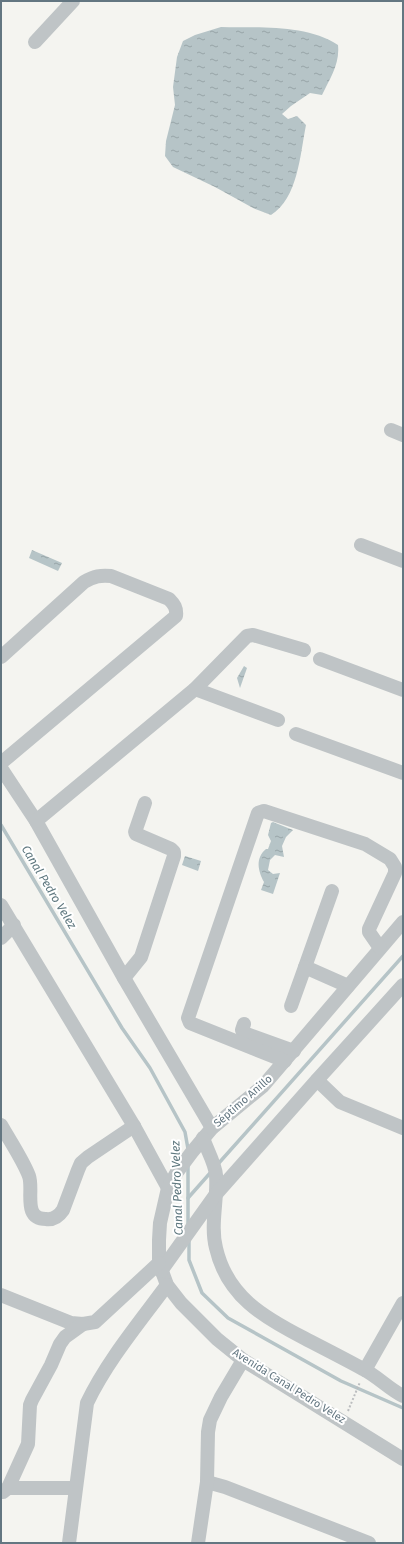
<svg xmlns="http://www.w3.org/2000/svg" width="404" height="1544" font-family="'Fira Sans',sans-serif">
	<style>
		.water { fill: url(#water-ripples) }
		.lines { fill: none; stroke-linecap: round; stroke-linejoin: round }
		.stream { stroke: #b6c4c7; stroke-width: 3.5 }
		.path { stroke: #bbbdbf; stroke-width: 2; stroke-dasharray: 2 2; stroke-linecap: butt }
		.minor { stroke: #bfc4c6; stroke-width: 14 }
		.labels { text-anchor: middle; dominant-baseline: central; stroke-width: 4; stroke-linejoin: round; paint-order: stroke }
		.street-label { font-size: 11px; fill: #637681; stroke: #fff }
		.water-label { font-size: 12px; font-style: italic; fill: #5f787f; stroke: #fff }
	</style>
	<defs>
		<pattern id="water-ripples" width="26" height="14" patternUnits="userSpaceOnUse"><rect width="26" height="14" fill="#b6c4c7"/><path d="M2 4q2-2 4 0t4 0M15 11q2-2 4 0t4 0" fill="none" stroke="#98a4a7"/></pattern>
	</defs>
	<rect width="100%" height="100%" fill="#f4f4f0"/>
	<g class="water">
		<path d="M 221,27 C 258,28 306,24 338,45 C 340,64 330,78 322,95 L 310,93 L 291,106 L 282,114 L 288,119 L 297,116 L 306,125 C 300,155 298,198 271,215 L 253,208 L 215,187 L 173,167 L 165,156 L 166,141 L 175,105 L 173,87 L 177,57 L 183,41 L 195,35 Z"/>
		<polygon points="32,550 62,563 58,571 29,558"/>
		<polygon points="244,666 247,668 240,688 237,678"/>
		<path d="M 273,822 L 293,830 L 286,837 L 282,846 L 284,857 L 275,855 L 270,860 L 268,870 L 273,874 L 280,873 L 273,894 L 261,890 L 264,882 C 258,871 255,858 266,849 L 268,849 L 271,841 L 268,835 L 271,823 Z"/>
		<polygon points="185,856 201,861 198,871 182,865"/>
	</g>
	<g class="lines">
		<g class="stream">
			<polyline points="1,825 122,1028 150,1068 185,1132 188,1149"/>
			<polyline points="218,1164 403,956"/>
			<polyline points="188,1166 188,1225"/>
			<polyline points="188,1198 211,1172"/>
			<polyline points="189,1240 189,1260 202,1293 228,1318 341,1381 403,1408"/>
		</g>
		<polyline class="path" points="348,1411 360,1382"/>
		<g class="minor">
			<polyline points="35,42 73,1"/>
			<polyline points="391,430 403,435"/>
			<polyline points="361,545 403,561"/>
			<path d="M 1,657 L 84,582 C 94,576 101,575 111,576 L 169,599 C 174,604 177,608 176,616 L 1,763"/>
			<polyline points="320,659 403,690"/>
			<polyline points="195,689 278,720"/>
			<polyline points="296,734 403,773"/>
			<polyline points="1,768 36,821 124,978 212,1128"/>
			<polyline points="36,821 195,689 247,636 253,635 304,650"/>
			<polyline points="332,891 305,967 348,986"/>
			<polyline points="1,905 134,1126 168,1188"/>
			<polyline points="403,922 263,1086 212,1128 192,1152 177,1172 168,1188 160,1223 159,1240 159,1263 167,1285 181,1303 217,1339 243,1360 403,1459"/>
			<polyline points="1,938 14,925"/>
			<polyline points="124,978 141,957 174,856 174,852 171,849 136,834 135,832 145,803"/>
			<polyline points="291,1006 305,967"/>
			<polyline points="244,1024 242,1030 244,1033 294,1051"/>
			<polyline points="285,1061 190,1023 188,1018 258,813 264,811 365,844 390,859 395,867 395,873 369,929 369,932 380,948"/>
			<polyline points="317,1080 340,1102 403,1128"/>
			<path d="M 1,1125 C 10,1141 23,1160 29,1176 C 34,1190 22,1219 46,1219 C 54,1220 59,1216 63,1210 L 78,1170 L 81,1163 L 88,1157 L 134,1126"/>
			<path d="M 203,1138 C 207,1150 215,1163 216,1175 C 218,1199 210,1225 216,1248 C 227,1296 263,1317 304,1338 C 323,1348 343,1358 363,1369 C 377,1376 389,1389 403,1396"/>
			<polyline points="161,1271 216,1194 317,1080 403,985"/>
			<polyline points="1,1295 71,1323 83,1324 95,1322 159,1263"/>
			<polyline points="365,1370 403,1303"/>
			<polyline points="207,1482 225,1487 369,1543"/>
			<polyline points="8,1488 28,1444 30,1405 32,1400 51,1365 60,1344 65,1337 83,1324"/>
			<polyline points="3,1492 8,1488 75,1488"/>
			<path d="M 69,1543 L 87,1403 C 107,1361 139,1323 167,1285"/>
			<polyline points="198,1543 207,1482 208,1432 210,1420 221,1397 243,1360"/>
		</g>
	</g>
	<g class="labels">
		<g class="street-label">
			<text transform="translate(243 1101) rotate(-41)">Séptimo Anillo</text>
			<text transform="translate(289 1386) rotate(32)">Avenida Canal Pedro Velez</text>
		</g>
		<g class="water-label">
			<text transform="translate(49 887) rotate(59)">Canal Pedro Velez</text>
			<text transform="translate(177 1188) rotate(-92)">Canal Pedro Velez</text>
		</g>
	</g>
	<rect width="404" height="1544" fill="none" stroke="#637681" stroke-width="4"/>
</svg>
